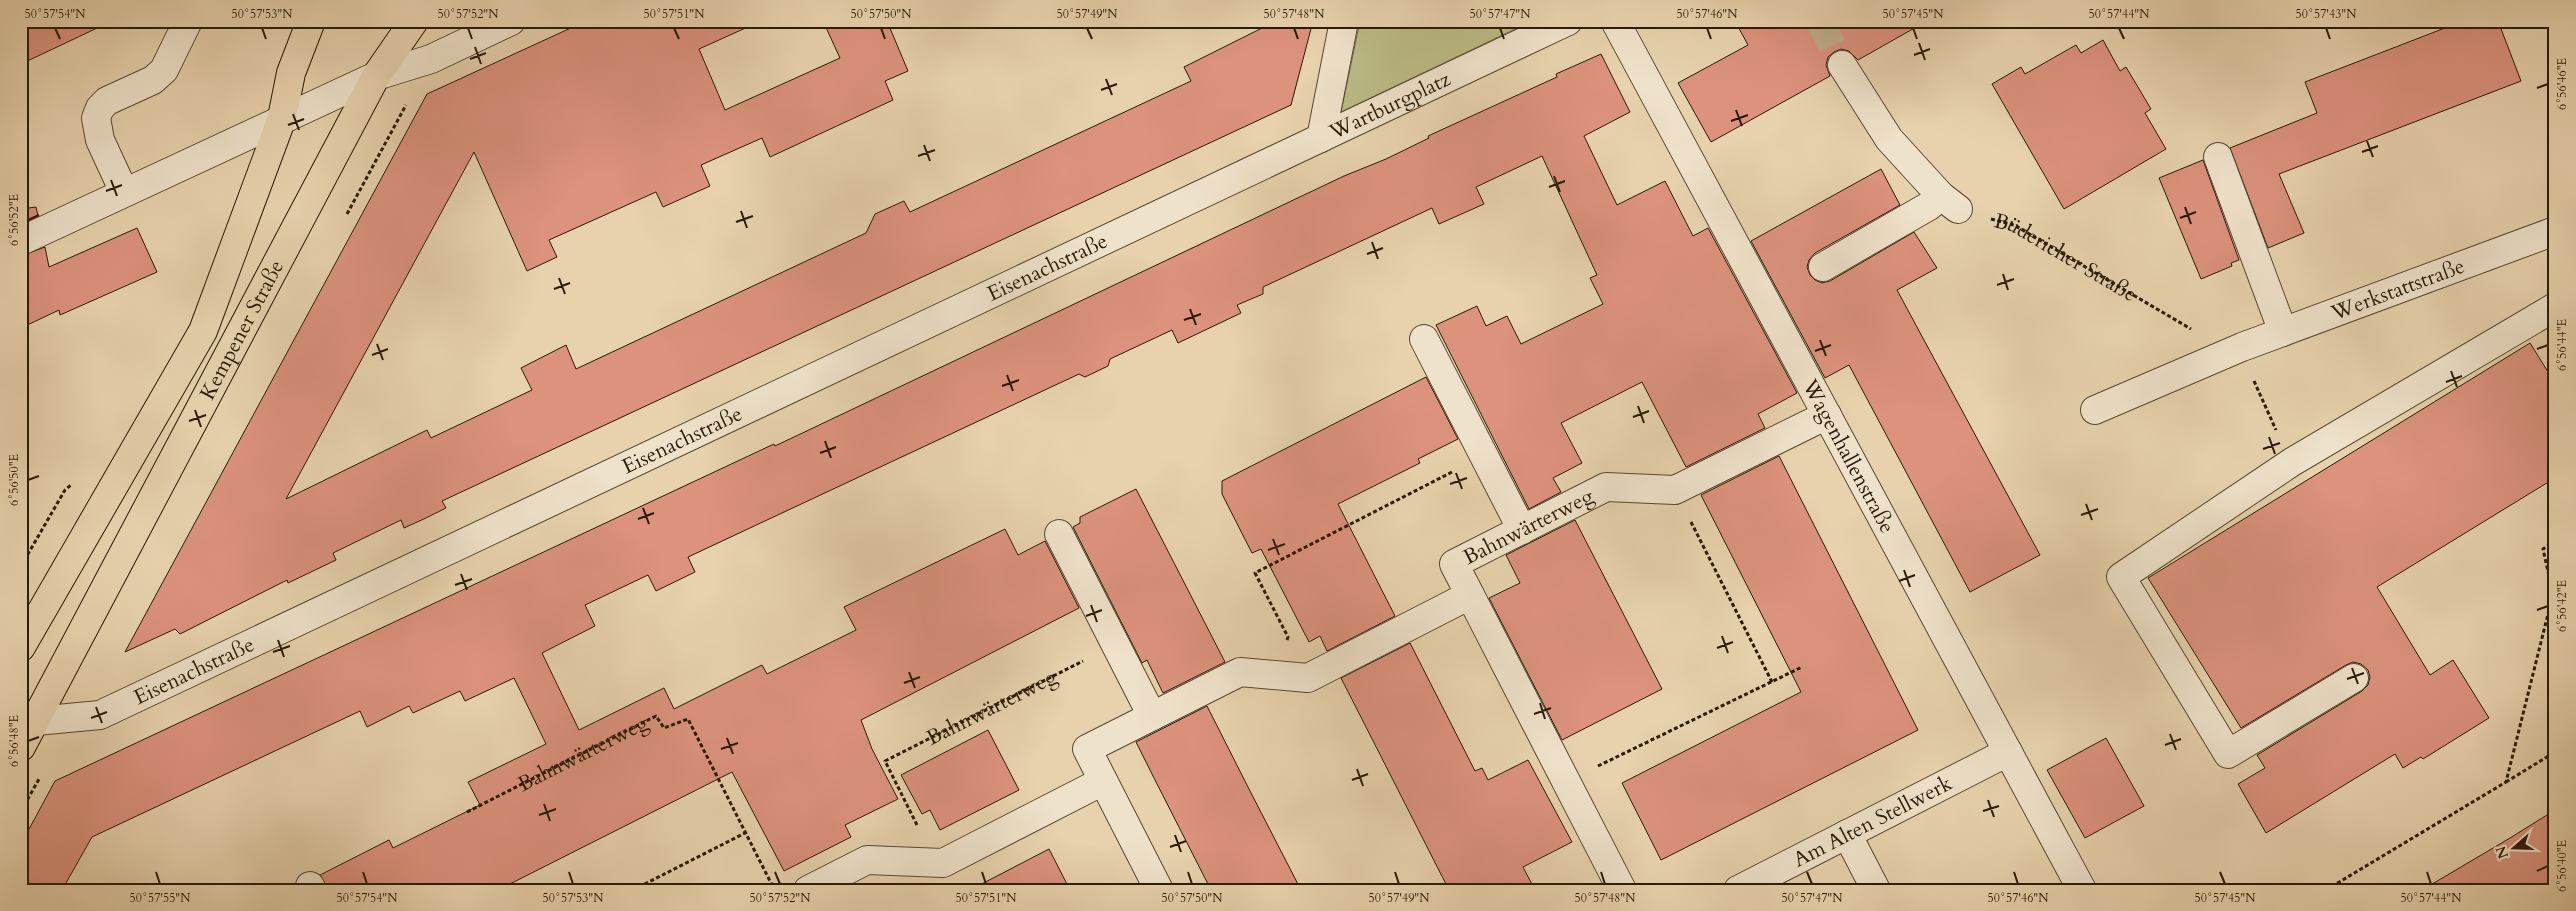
<svg xmlns="http://www.w3.org/2000/svg" width="2576" height="911" font-family="Cardo,serif">
	<style>
		.green { fill: #bbba86; stroke: #726a47 }
		.building { fill: #dc927d; stroke: #281a08 }
		.lines { fill: none; stroke-linecap: round; stroke-linejoin: round }
		.minor-tunnel { stroke: #c1ad8c; stroke-width: 28; stroke-dasharray: 28 14; stroke-linecap: butt }
		.minor-casing { stroke: #584831; stroke-width: 30 }
		.major-casing { stroke: #281a08; stroke-width: 30 }
		.path { stroke: #281a08; stroke-width: 3; stroke-dasharray: 4 2.5; stroke-linecap: butt }
		.minor { stroke: #efe2ca; stroke-width: 28 }
		.major { stroke: #e7d2ad; stroke-width: 28 }
		.ticks { fill: none; stroke: #281a08; stroke-width: 2 }
		.labels { text-anchor: middle; dominant-baseline: central; stroke-width: 4; stroke-linejoin: round; paint-order: stroke }
		.street-label { font-size: 21px; fill: #281a08; stroke: #efe2ca }
		.neatline { fill: none; stroke: #281a08; stroke-width: 2 }
		.ticks-label { font-size: 12px; text-anchor: middle; fill: #281a08 }
	</style>
	<rect width="100%" height="100%" fill="#e7d2ad"/>
	<filter id="stains"><feTurbulence type="fractalNoise" baseFrequency=".004" numOctaves="4"/><feColorMatrix values="0 0 0 0 .2 0 0 0 0 .09 0 0 0 0 .02 0 0 0 .5 -.17"/></filter>
	<radialGradient id="worn" r=".72"><stop offset=".6" stop-color="#630" stop-opacity="0"/><stop offset="1" stop-color="#630" stop-opacity=".3"/></radialGradient>
	<polygon class="green" points="1360,21 1532,21 1341,112"/>
	<g class="building">
		<polygon points="21,21 112,21 21,64"/>
		<polygon points="586,21 761,21 699,49 725,110 840,58 823,21 887,21 908,71 885,81 893,100 770,157 762,138 701,165 710,186 663,207 656,192 549,240 557,257 527,271 474,152 286,499 427,430 431,438 532,390 521,368 566,345 576,369 866,233 875,214 904,201 910,212 1191,81 1184,67 1276,21 1313,21 1291,105 442,501 446,508 426,518 404,528 401,520 333,553 336,560 288,583 287,580 180,634 175,629 125,652 427,94"/>
		<polygon points="1735,21 1927,21 1858,60 1849,51 1841,49 1834,52 1828,57 1826,65 1830,76 1711,142 1678,83 1748,45"/>
		<polygon points="2463,21 2498,21 2521,81 2279,174 2304,233 2268,248 2230,148 2317,113 2305,82"/>
		<polygon points="2103,40 2120,71 2126,67 2151,109 2145,113 2166,149 2064,209 1992,84 2021,67 2025,74 2076,45 2081,53"/>
		<polygon points="1601,54 1630,112 1584,136 1617,205 1665,181 1693,236 1708,228 1797,393 1758,414 1765,428 1686,467 1642,382 1561,423 1582,463 1553,478 1561,492 1529,509 1436,325 1477,306 1486,326 1507,316 1521,344 1603,304 1590,278 1597,275 1542,156 1476,187 1484,204 1439,224 1432,208 1263,287 1263,294 1237,305 1241,313 1178,343 1172,330 1110,359 1108,366 1085,377 1079,374 688,557 695,572 656,591 648,575 585,605 595,626 542,653 579,730 664,688 674,709 762,665 767,674 856,630 844,607 1005,529 1018,555 1045,541 1079,608 861,720 872,749 898,799 845,825 851,837 784,871 732,772 498,890 327,890 320,875 389,840 393,848 480,805 468,782 546,744 514,678 465,701 460,691 413,713 409,706 367,727 360,711 92,837 62,890 21,890 21,844 55,781 774,444 775,446 1344,176 1386,159 1429,138 1428,136 1557,77 1556,74"/>
		<polygon points="2203,160 2239,260 2231,263 2232,266 2201,279 2159,178"/>
		<polygon points="1881,169 1900,205 1815,253 1809,260 1807,267 1810,275 1815,280 1822,283 1830,281 1914,232 1937,268 1897,290 2040,555 1970,592 1849,365 1825,378 1751,241"/>
		<polygon points="36,207 38,216 21,224 21,209"/>
		<polygon points="137,228 157,272 60,315 59,310 21,328 21,256 45,247 49,267"/>
		<polygon points="2530,343 2555,383 2555,478 2377,587 2430,675 2453,660 2489,718 2423,759 2421,757 2403,768 2395,754 2266,833 2238,784 2265,768 2257,755 2362,691 2368,685 2370,677 2368,670 2361,664 2353,662 2346,665 2241,728 2148,578"/>
		<polygon points="1426,377 1458,439 1418,459 1420,463 1338,504 1395,616 1327,651 1320,636 1309,642 1261,549 1252,553 1222,494 1222,481"/>
		<polygon points="1779,456 1918,730 1661,860 1622,783 1801,692 1701,495"/>
		<polygon points="1136,489 1225,662 1163,693 1147,660 1142,663 1073,527 1080,523 1080,517"/>
		<polygon points="1575,520 1662,689 1562,740 1489,598 1520,583 1506,555"/>
		<polygon points="1410,643 1475,771 1482,768 1488,780 1528,760 1572,842 1523,867 1535,890 1449,890 1341,678"/>
		<polygon points="1207,706 1250,791 1301,890 1211,890 1154,778 1136,742"/>
		<polygon points="988,730 1019,790 940,830 930,810 922,814 901,775"/>
		<polygon points="2106,738 2144,806 2085,838 2047,770"/>
		<polygon points="2555,810 2555,890 2422,890 2510,838"/>
		<polygon points="1049,849 1070,890 970,890"/>
	</g>
	<g class="lines">
		<polyline class="minor-tunnel" points="1820,21 1842,65"/>
		<g class="minor-casing">
			<g id="minor">
				<path id="s4" d="M 1615,21 L 2082,890"/>
				<polyline points="1842,65 1889,139 1941,196 1958,209"/>
				<polyline points="1321,138 1344,21"/>
				<polyline points="2218,157 2283,332"/>
				<polyline points="124,192 100,140 96,118 100,108 107,101 153,80 164,70 188,21"/>
				<polyline points="21,241 376,76 431,59 511,21"/>
				<polyline points="1823,267 1929,206 1941,196"/>
				<polyline points="1424,339 1522,530"/>
				<path id="s5" d="M 2095,410 L 2242,347 L 2555,231"/>
				<polyline points="1059,534 1152,716"/>
				<polyline points="1470,595 1622,890"/>
				<polyline points="2354,678 2228,754 2121,577 2292,462 2555,307"/>
				<path id="s6" d="M 36,721 L 100,715 L 1568,21"/>
				<polyline points="1847,834 1876,890"/>
				<polyline points="310,886 312,890"/>
				<polyline points="808,890 867,860 943,863 1103,781"/>
				<path id="s7" d="M 1159,890 L 1087,749 L 1240,672 L 1308,678 L 1470,595 L 1454,564 L 1606,487 L 1675,490 L 1827,415"/>
				<path id="s8" d="M 1738,890 L 2008,752"/>
			</g>
		</g>
		<g class="major-casing">
			<g id="major">
				<polyline points="21,647 203,331 282,118 291,73 311,21"/>
				<path id="s9" d="M 21,747 L 376,76 L 414,21"/>
			</g>
		</g>
		<g class="path">
			<polyline points="347,214 406,105"/>
			<path id="s1" d="M 1991,219 L 2014,225 L 2191,329"/>
			<polyline points="2254,381 2276,430"/>
			<polyline points="1691,522 1772,682"/>
			<polyline points="21,566 65,490 72,484"/>
			<polyline points="1287,640 1288,637 1255,573 1452,472"/>
			<polyline points="1598,766 1802,667"/>
			<polyline points="2506,782 2555,752"/>
			<polyline points="21,811 39,779"/>
			<path id="s2" d="M 467,812 L 656,716 L 664,728 L 688,719 L 772,885"/>
			<path id="s3" d="M 917,825 L 885,761 L 1083,661"/>
			<polyline points="633,890 745,833"/>
			<polyline points="2326,890 2506,782 2553,594 2543,549 2555,541"/>
		</g>
		<use href="#minor" class="minor"/>
		<use href="#major" class="major"/>
	</g>
	<path class="ticks" d="M 55,28 L 60,39M 262,28 L 266,39M 468,28 L 472,39M 674,28 L 679,39M 881,28 L 885,39M 1087,28 L 1092,39M 1294,28 L 1298,39M 1500,28 L 1504,39M 1707,28 L 1711,39M 1913,28 L 1917,39M 2119,28 L 2124,39M 2326,28 L 2330,39M 1919,43 L 1925,60M 475,47 L 481,64M 1914,55 L 1930,49M 470,59 L 486,53M 1106,79 L 1112,95M 2537,88 L 2548,84M 1101,90 L 1117,84M 1736,110 L 1742,126M 293,114 L 299,130M 1731,121 L 1748,115M 288,125 L 304,119M 2367,141 L 2373,157M 924,145 L 930,161M 2362,152 L 2378,146M 918,156 L 935,150M 1554,176 L 1560,192M 111,180 L 117,196M 1549,187 L 1565,181M 106,191 L 122,185M 2185,207 L 2191,224M 741,211 L 747,228M 2180,218 L 2196,212M 28,220 L 39,215M 736,222 L 753,216M 1372,242 L 1378,259M 1367,254 L 1383,248M 2003,274 L 2008,290M 559,278 L 565,294M 1997,285 L 2014,279M 554,289 L 570,283M 1190,309 L 1196,325M 1184,320 L 1201,314M 1820,340 L 1826,356M 377,344 L 383,360M 2537,349 L 2548,345M 1815,351 L 1831,345M 372,355 L 388,349M 2451,371 L 2457,387M 1007,375 L 1013,391M 2446,382 L 2462,376M 1002,386 L 1019,380M 1638,406 L 1644,423M 195,410 L 201,427M 1633,417 L 1649,411M 189,421 L 206,415M 2269,437 L 2275,454M 825,441 L 831,458M 2263,449 L 2280,443M 820,453 L 836,447M 1456,473 L 1462,489M 28,480 L 39,476M 1450,484 L 1467,478M 2086,504 L 2092,520M 643,508 L 649,524M 2081,515 L 2098,509M 638,519 L 654,513M 1273,539 L 1279,555M 1268,550 L 1285,544M 1904,570 L 1910,587M 461,574 L 467,590M 1899,581 L 1915,575M 455,585 L 472,579M 1091,605 L 1097,622M 2537,610 L 2548,606M 1086,616 L 1102,610M 1722,636 L 1728,653M 278,640 L 284,657M 1717,648 L 1733,642M 273,652 L 290,646M 2352,668 L 2358,684M 909,672 L 915,688M 2347,679 L 2364,673M 904,683 L 920,677M 1540,703 L 1545,719M 96,707 L 102,723M 1534,714 L 1551,708M 91,718 L 107,712M 2170,734 L 2176,750M 727,738 L 733,754M 28,741 L 39,737M 2165,745 L 2181,739M 721,749 L 738,743M 1357,769 L 1363,786M 1352,780 L 1368,774M 1988,800 L 1994,817M 544,804 L 550,821M 1983,811 L 1999,806M 539,815 L 556,809M 1175,835 L 1181,852M 1170,847 L 1186,841M 2537,871 L 2548,866M 156,872 L 160,884M 363,872 L 367,884M 569,872 L 573,884M 775,872 L 780,884M 982,872 L 986,884M 1188,872 L 1192,884M 1395,872 L 1399,884M 1601,872 L 1605,884M 1807,872 L 1812,884M 2014,872 L 2018,884M 2220,872 L 2225,884M 2427,872 L 2431,884"/>
	<g class="labels">
		<g class="street-label">
			<text stroke="none"><textPath href="#s6" startOffset="1491">Wartburgplatz</textPath></text>
			<text stroke="none"><textPath href="#s1" startOffset="84">Büdericher Straße</textPath></text>
			<text stroke="none"><textPath href="#s6" startOffset="1112">Eisenachstraße</textPath></text>
			<text stroke="none"><textPath href="#s5" startOffset="326">Werkstattstraße</textPath></text>
			<text stroke="none"><textPath href="#s9" startOffset="472">Kempener Straße</textPath></text>
			<text stroke="none"><textPath href="#s6" startOffset="708">Eisenachstraße</textPath></text>
			<text stroke="none"><textPath href="#s4" startOffset="494">Wagenhallenstraße</textPath></text>
			<text stroke="none"><textPath href="#s7" startOffset="698">Bahnwärterweg</textPath></text>
			<text stroke="none"><textPath href="#s6" startOffset="168">Eisenachstraße</textPath></text>
			<text stroke="none"><textPath href="#s3" startOffset="191">Bahnwärterweg</textPath></text>
			<text stroke="none"><textPath href="#s2" startOffset="130">Bahnwärterweg</textPath></text>
			<text stroke="none"><textPath href="#s8" startOffset="151">Am Alten Stellwerk</textPath></text>
		</g>
	</g>
	<rect width="2576" height="911" fill="none" stroke="#e7d2ad" stroke-width="55"/>
	<g transform="translate(2514 848) rotate(250)" stroke="#efe2ca" stroke-width="4" paint-order="stroke">
	<path d="M0-4L9 19L0 12L-9 19Z" fill="#281a08"/>
	<text y="-8" font-size="14" font-weight="bold" text-anchor="middle" fill="#281a08">N</text>
	</g>
	<rect x="28" y="28" width="2520" height="856" class="neatline"/>
	<g class="ticks-label">
		<text x="55" y="18">50°57'54"N</text>
		<text x="262" y="18">50°57'53"N</text>
		<text x="468" y="18">50°57'52"N</text>
		<text x="674" y="18">50°57'51"N</text>
		<text x="881" y="18">50°57'50"N</text>
		<text x="1087" y="18">50°57'49"N</text>
		<text x="1294" y="18">50°57'48"N</text>
		<text x="1500" y="18">50°57'47"N</text>
		<text x="1707" y="18">50°57'46"N</text>
		<text x="1913" y="18">50°57'45"N</text>
		<text x="2119" y="18">50°57'44"N</text>
		<text x="2326" y="18">50°57'43"N</text>
		<text transform="translate(2562 84) rotate(-90)" y="4">6°56'46"E</text>
		<text transform="translate(14 220) rotate(-90)" y="4">6°56'52"E</text>
		<text transform="translate(2562 345) rotate(-90)" y="4">6°56'44"E</text>
		<text transform="translate(14 480) rotate(-90)" y="4">6°56'50"E</text>
		<text transform="translate(2562 606) rotate(-90)" y="4">6°56'42"E</text>
		<text transform="translate(14 741) rotate(-90)" y="4">6°56'48"E</text>
		<text transform="translate(2562 866) rotate(-90)" y="4">6°56'40"E</text>
		<text x="160" y="902">50°57'55"N</text>
		<text x="367" y="902">50°57'54"N</text>
		<text x="573" y="902">50°57'53"N</text>
		<text x="780" y="902">50°57'52"N</text>
		<text x="986" y="902">50°57'51"N</text>
		<text x="1192" y="902">50°57'50"N</text>
		<text x="1399" y="902">50°57'49"N</text>
		<text x="1605" y="902">50°57'48"N</text>
		<text x="1812" y="902">50°57'47"N</text>
		<text x="2018" y="902">50°57'46"N</text>
		<text x="2225" y="902">50°57'45"N</text>
		<text x="2431" y="902">50°57'44"N</text>
	</g>
	<rect width="100%" height="100%" filter="url(#stains)"/>
	<rect width="100%" height="100%" fill="url(#worn)"/>
</svg>
